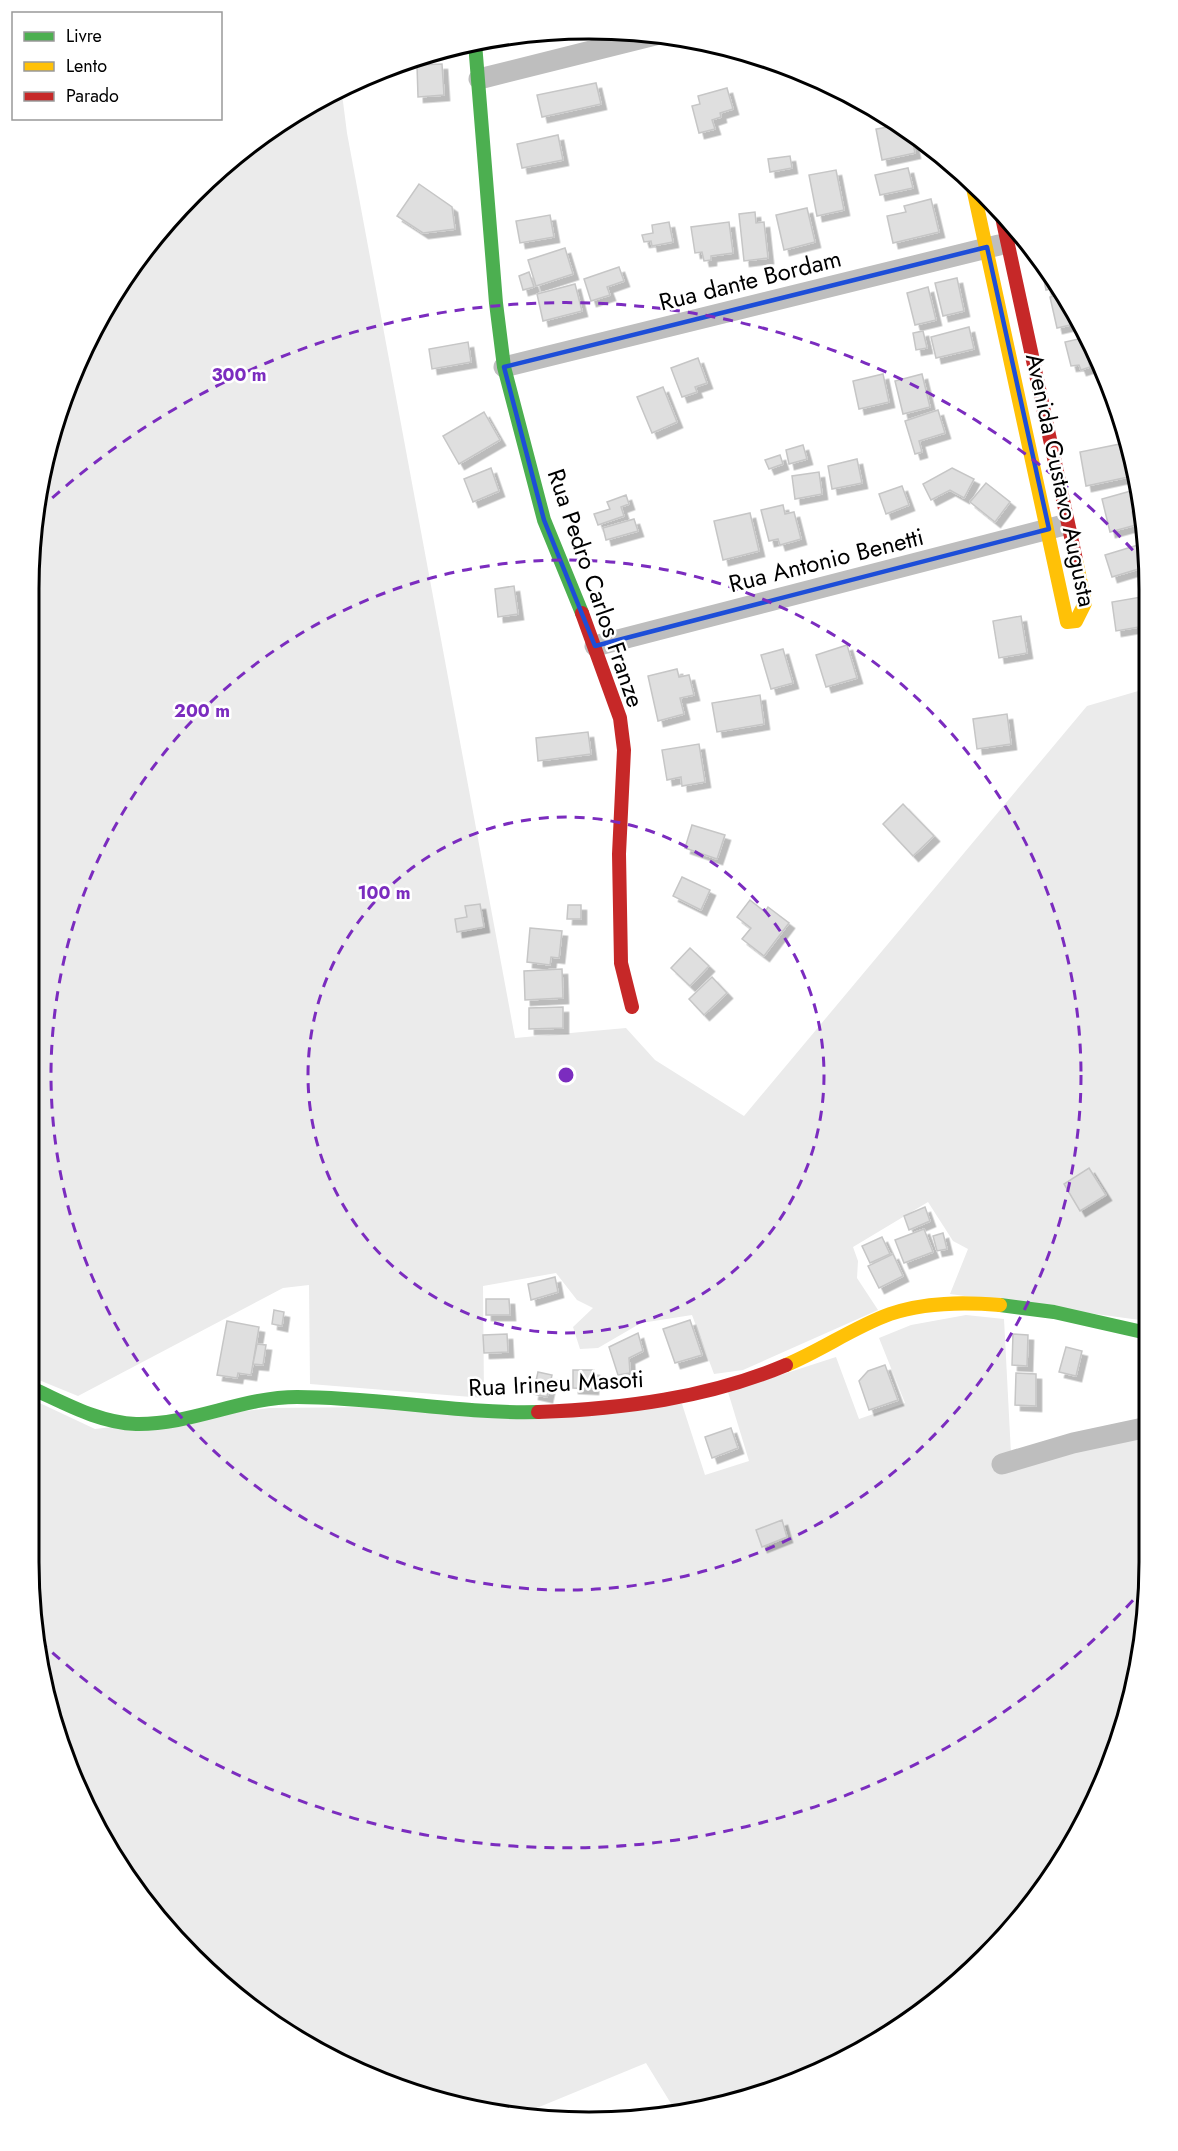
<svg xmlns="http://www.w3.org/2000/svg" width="1178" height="2151" font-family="Jost,sans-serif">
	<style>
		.green { fill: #ebebeb }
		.building { fill: #dfdfdf; stroke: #c6c6c6; stroke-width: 1.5; filter: url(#shadow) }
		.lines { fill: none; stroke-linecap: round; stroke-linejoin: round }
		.street { stroke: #bebebe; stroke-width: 21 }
		.fast { stroke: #4caf50; stroke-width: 14 }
		.slow { stroke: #ffc107; stroke-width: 14 }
		.jam { stroke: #c62828; stroke-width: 14 }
		.marked { fill: none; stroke: #1d4ed8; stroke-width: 4.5; stroke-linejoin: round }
		.ring { fill: none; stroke: #7b2cbf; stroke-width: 3; stroke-dasharray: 10 8 }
		.labels { text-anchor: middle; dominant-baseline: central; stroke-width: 5; stroke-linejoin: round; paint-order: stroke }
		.street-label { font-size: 24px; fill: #000; stroke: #fff }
		.rim { fill: none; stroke: #000; stroke-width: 3 }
		.centre { fill: #7b2cbf; stroke: #fff; stroke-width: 3 }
		.ring-label { font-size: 18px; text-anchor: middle; font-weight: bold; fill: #7b2cbf; stroke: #fff; stroke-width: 5; stroke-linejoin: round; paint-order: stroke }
	</style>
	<defs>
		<filter id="shadow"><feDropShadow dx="5.5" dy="5.5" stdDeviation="0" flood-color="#0004"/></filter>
	</defs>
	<rect width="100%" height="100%" fill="#fff"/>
	<g class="green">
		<polygon points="341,86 347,133 515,1038 626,1028 655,1060 744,1116 1087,706 1145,689 1147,1321 950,1294 968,1249 953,1241 928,1202 853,1247 858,1261 857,1278 878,1310 743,1370 714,1374 692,1315 641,1323 598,1348 580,1349 573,1327 593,1308 577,1300 556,1273 483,1286 484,1398 310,1384 309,1285 283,1288 78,1396 29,1376 30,553 48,444 103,309 167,220 248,145"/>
		<polygon points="966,1315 1004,1319 1011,1454 1148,1435 1148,1598 1130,1707 1075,1842 959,1983 804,2080 675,2110 646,2063 527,2112 444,2103 278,2028 145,1903 58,1742 29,1562 29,1398 95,1429 270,1408 682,1404 705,1475 749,1461 728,1392 836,1357 859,1419 905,1403 879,1338 911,1325"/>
	</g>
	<g class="building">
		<polygon points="442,64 444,95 418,97 417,65"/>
		<polygon points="596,83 601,104 542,117 537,95"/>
		<polygon points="727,88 733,109 720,113 721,117 712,120 715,129 699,133 692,106 700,104 698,96"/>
		<polygon points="899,125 911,134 915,153 882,160 876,129"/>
		<polygon points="558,135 563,160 522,168 517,144"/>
		<polygon points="790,156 792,168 770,172 768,159"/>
		<polygon points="908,168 913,188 880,195 875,175"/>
		<polygon points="836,170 844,210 817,216 809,175"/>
		<polygon points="419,184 452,207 455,229 423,233 397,216"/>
		<polygon points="931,199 939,232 893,243 887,216 906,212 904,206"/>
		<polygon points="807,208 815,242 784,250 776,215"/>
		<polygon points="755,212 756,223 764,222 768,258 744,261 739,214"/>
		<polygon points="550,215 554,237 520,243 516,221"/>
		<polygon points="669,222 673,242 652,246 651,241 644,242 642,235 653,233 652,225"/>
		<polygon points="729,222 733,253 711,256 711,260 704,261 702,252 695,253 691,227"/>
		<polygon points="565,248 573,274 536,286 528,260"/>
		<polygon points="1040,260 1055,277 1060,287 1046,290"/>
		<polygon points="619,267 624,281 607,287 610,295 591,301 584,279"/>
		<polygon points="529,272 534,287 523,290 519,276"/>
		<polygon points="957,278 964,311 943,316 935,283"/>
		<polygon points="575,284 582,311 543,321 537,294"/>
		<polygon points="928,287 936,320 915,325 907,293"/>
		<polygon points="1064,294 1079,323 1057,328 1050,297"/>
		<polygon points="969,327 974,349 936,358 931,337"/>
		<polygon points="923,331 927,348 916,350 913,333"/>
		<polygon points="1087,337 1094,350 1087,353 1090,367 1081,370 1079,365 1071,366 1065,342"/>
		<polygon points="468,342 471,362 432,369 429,349"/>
		<polygon points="698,358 707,383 695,387 697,392 682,397 671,368"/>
		<polygon points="883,374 889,402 859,409 853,381"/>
		<polygon points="922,374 930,407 903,414 895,381"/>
		<polygon points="663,387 677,422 652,433 637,397"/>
		<polygon points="938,410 945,433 919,441 922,452 915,454 905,421"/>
		<polygon points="484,412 500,440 459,464 443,436"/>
		<polygon points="1125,443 1133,476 1086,486 1080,452"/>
		<polygon points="803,445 807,459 789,464 786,450"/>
		<polygon points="780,455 783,464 769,469 765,460"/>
		<polygon points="857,459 862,483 832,489 828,466"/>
		<polygon points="491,468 499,491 473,502 464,479"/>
		<polygon points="952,468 974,479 964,498 950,490 931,500 923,484"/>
		<polygon points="819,472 822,494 795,499 792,476"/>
		<polygon points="986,483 1010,502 995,522 970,502"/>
		<polygon points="902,486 909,505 886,514 879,494"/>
		<polygon points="1138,489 1143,509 1132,512 1136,525 1110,532 1102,499"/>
		<polygon points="626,495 629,504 621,507 624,516 598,525 594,514 610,509 607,502"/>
		<polygon points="783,505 785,514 794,512 801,539 780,545 778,539 769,541 761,510"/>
		<polygon points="750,513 759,551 723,560 714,521"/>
		<polygon points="634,519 638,531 606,540 603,528"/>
		<polygon points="1138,545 1145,567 1112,577 1105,555"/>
		<polygon points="514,586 518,614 498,617 495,589"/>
		<polygon points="1141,597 1145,626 1116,631 1112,602"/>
		<polygon points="1021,616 1027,653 999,658 993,621"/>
		<polygon points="847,645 857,678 826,687 816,655"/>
		<polygon points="783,649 793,683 771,689 761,655"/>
		<polygon points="677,669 679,677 689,675 694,695 680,698 684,714 658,721 648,676"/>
		<polygon points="760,695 764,724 717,732 712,703"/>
		<polygon points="1007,714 1011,744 977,749 973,719"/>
		<polygon points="588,732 591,754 538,761 536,738"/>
		<polygon points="699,744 705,782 682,786 681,777 667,780 662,750"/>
		<polygon points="903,804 934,836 913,856 883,824"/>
		<polygon points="692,825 725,835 717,859 685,848"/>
		<polygon points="682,877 710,890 701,910 673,896"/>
		<polygon points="750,900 765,912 768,907 789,923 764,956 742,939 751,928 737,917"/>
		<polygon points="480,904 484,927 457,932 455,919 467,917 465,906"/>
		<polygon points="568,905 581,905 581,919 567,919"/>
		<polygon points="530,928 562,931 559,958 551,957 550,965 527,962"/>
		<polygon points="690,948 709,966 690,986 671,968"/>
		<polygon points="562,969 563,998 525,1000 524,971"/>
		<polygon points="712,977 727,993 704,1015 689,999"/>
		<polygon points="563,1007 563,1028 529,1029 529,1008"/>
		<polygon points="1089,1168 1106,1195 1080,1211 1064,1184"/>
		<polygon points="925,1207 930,1221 909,1230 904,1216"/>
		<polygon points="924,1229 933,1252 904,1263 895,1240"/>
		<polygon points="943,1233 947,1249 937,1251 933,1236"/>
		<polygon points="882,1237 890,1254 870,1263 862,1246"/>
		<polygon points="893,1254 903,1276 879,1288 868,1266"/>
		<polygon points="555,1277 558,1292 531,1300 528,1284"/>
		<polygon points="486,1299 509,1299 510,1315 486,1315"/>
		<polygon points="274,1310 284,1312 282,1326 272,1324"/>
		<polygon points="690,1320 702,1355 675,1363 663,1329"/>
		<polygon points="227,1321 259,1327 251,1375 238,1373 237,1378 217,1375"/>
		<polygon points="638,1333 643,1351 629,1358 630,1373 618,1375 609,1347"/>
		<polygon points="507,1334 508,1352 484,1353 483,1335"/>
		<polygon points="1013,1334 1028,1335 1027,1366 1012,1365"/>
		<polygon points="257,1344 266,1345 263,1365 253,1364"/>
		<polygon points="1066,1347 1082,1351 1076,1376 1059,1372"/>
		<polygon points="885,1365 898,1400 869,1410 859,1381 868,1371"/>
		<polygon points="573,1370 594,1370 593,1389 573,1388"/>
		<polygon points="538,1372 552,1375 547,1397 533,1394"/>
		<polygon points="1016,1373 1036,1374 1036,1406 1015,1405"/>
		<polygon points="731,1428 738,1448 712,1458 705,1437"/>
		<polygon points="782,1520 787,1537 762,1547 756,1530"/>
	</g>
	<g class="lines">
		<g class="street">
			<polyline points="479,79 663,33"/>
			<polyline points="504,367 999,245"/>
			<polyline points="595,646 1064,525"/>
			<polyline points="1002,1464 1073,1443 1148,1427"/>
		</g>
		<g class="fast">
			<polyline points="475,43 496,303 504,367 544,520 582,613"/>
			<polyline points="1000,1305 1054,1312 1147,1333"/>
			<path d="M 29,1387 C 63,1402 98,1423 136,1424 C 191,1425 242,1397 297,1397 C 378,1397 457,1414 538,1412"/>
		</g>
		<g class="slow">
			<polyline points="972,183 1067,622 1076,621 1085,603 1076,560"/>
			<path d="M 786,1365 C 822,1350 854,1327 890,1314 C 925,1302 963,1302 1000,1305"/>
		</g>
		<g class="jam">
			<polyline points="1002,217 1076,560"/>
			<polyline points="582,613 620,718 624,750 619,854 621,963 632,1007"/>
			<path d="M 538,1412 C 622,1409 708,1398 786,1365"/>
		</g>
	</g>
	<path class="marked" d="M 987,247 L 1049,529 L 595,646 L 544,520 L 504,367 Z"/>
	<g class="ring">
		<circle cx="566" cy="1075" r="258"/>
		<circle cx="566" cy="1075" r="515"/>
		<path d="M1145 1587A773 773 0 0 1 44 1645M39 510A773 773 0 0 1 1140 558"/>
	</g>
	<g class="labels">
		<g class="street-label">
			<text transform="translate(750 280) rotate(-14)">Rua dante Bordam</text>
			<text transform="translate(1061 480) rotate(78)">Avenida Gustavo Augusta</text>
			<text transform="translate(826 560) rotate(-14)">Rua Antonio Benetti</text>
			<text transform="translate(596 588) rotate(71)">Rua Pedro Carlos Franze</text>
			<text transform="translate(556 1383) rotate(-3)">Rua Irineu Masoti</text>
		</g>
	</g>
	<path d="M0 0H1178V2151H0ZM589 39H589A550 550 0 0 1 1139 589V1562A550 550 0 0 1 589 2112H589A550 550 0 0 1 39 1562V589A550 550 0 0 1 589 39Z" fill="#fff" fill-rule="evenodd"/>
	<path class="rim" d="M589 39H589A550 550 0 0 1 1139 589V1562A550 550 0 0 1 589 2112H589A550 550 0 0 1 39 1562V589A550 550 0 0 1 589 39Z"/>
	<circle cx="566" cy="1075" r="9" class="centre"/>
	<g class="ring-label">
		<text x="239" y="381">300 m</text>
		<text x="202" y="717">200 m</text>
		<text x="384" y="899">100 m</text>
	</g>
	<rect x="12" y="12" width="210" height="108" fill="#ffffff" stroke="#999999" stroke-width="1.5"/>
	<rect x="24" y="32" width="30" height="9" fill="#4caf50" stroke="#999999" stroke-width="1.5"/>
	<text x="66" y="42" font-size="18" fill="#000000">Livre</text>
	<rect x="24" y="62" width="30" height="9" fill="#ffc107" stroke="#999999" stroke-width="1.5"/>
	<text x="66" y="72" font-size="18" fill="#000000">Lento</text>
	<rect x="24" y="92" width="30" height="9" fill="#c62828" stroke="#999999" stroke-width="1.5"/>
	<text x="66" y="102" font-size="18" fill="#000000">Parado</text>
</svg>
